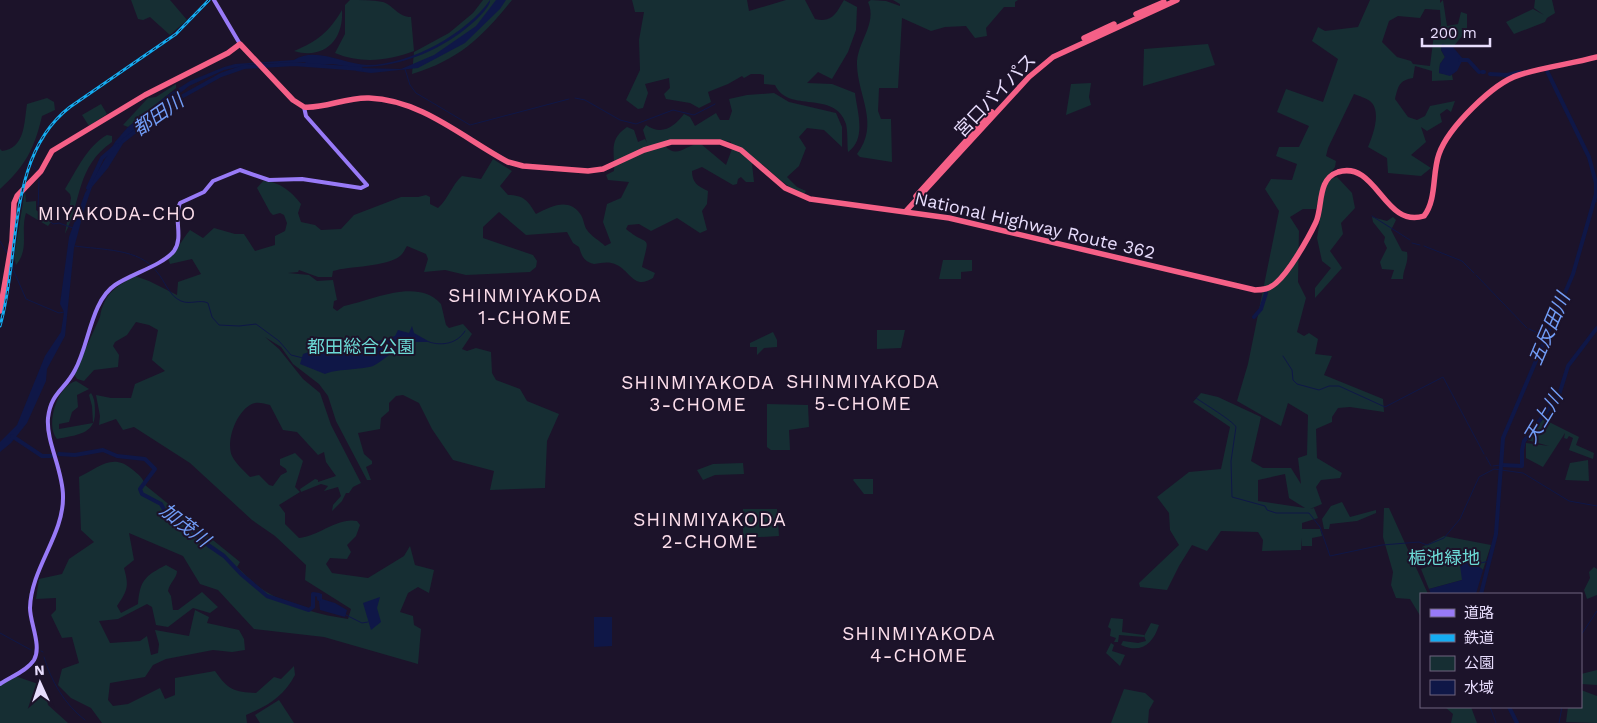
<svg xmlns="http://www.w3.org/2000/svg" width="1597" height="723" font-family="'Work Sans','Noto Sans JP',sans-serif">
	<style>
		.green { fill: #162e33; fill-rule: evenodd }
		.water { fill: #0f1747 }
		.lines { fill: none; stroke-linecap: round; stroke-linejoin: round }
		.stream { stroke: #0f1747; stroke-width: 1 }
		.river { stroke: #0f1747; stroke-width: 4 }
		.secondary { stroke: #987af7; stroke-width: 4 }
		.highway { stroke: #f56087; stroke-width: 5.5 }
		.rail-casing { stroke: #15acf1; stroke-width: 3 }
		.rail { stroke: #1c132a; stroke-width: 1; stroke-dasharray: 4; stroke-linecap: butt }
		.labels { text-anchor: middle; dominant-baseline: central; stroke-width: 4; stroke-linejoin: round; paint-order: stroke }
		.street-label { font-size: 18px; fill: #e8ddfd; stroke: #1c132a }
		.park-label { font-size: 18px; fill: #6cdad6; stroke: #1c132a }
		.water-label { font-size: 19px; font-style: italic; fill: #729df7; stroke: #1c132a }
		.neighbourhood-label { font-size: 19px; letter-spacing: 1px; fill: #fddfec; stroke: #1c132a }
	</style>
	<rect width="100%" height="100%" fill="#1c132a"/>
	<g class="green">
		<polygon points="131,0 170,0 187,20 170,35 150,17 143,20 138,19"/>
		<path d="M 350,0 C 361,0 372,0 383,2 C 394,6 398,17 411,17 L 414,51 C 388,61 361,64 335,53 L 345,34 L 345,5 Z"/>
		<path d="M 483,0 L 512,0 C 481,38 460,59 412,74 L 414,52 L 449,33 L 473,13 Z"/>
		<path d="M 632,0 L 747,0 L 749,11 L 786,0 L 805,0 L 815,19 C 833,23 836,13 844,0 L 857,7 L 856,30 L 848,52 L 832,79 L 818,72 L 807,83 L 832,84 L 855,93 C 857,111 867,139 848,152 C 847,143 848,133 846,124 C 835,89 788,114 775,85 L 764,84 L 764,75 L 760,74 L 751,74 L 744,78 L 742,76 L 728,84 L 708,92 L 711,102 L 699,108 L 690,103 L 666,99 L 664,94 L 670,88 L 669,78 L 645,84 L 648,93 L 643,108 L 638,109 L 626,100 L 640,70 L 639,40 L 644,12 L 635,12 Z"/>
		<path d="M 871,0 L 886,1 L 900,6 L 900,4 L 893,0 L 1018,0 L 1015,2 L 1015,7 L 1004,7 L 986,28 L 987,36 L 975,38 L 966,26 L 945,27 L 931,31 L 902,18 L 898,88 L 879,88 L 878,111 L 881,119 L 891,119 L 892,162 L 860,157 L 857,154 C 880,124 858,97 857,65 C 856,43 878,24 868,2 Z"/>
		<path d="M 1370,0 L 1440,0 L 1440,3 L 1443,0 L 1447,26 L 1458,24 L 1461,12 L 1467,14 L 1467,30 L 1453,47 L 1442,45 L 1441,50 L 1445,57 L 1440,64 L 1439,73 L 1452,75 L 1453,80 L 1432,81 L 1432,71 L 1415,66 L 1413,78 C 1399,80 1398,87 1395,99 L 1408,117 L 1417,120 L 1425,116 L 1430,106 L 1455,101 L 1451,112 L 1447,109 L 1440,114 L 1442,122 L 1427,131 L 1421,127 L 1426,142 L 1411,155 L 1431,168 L 1421,176 L 1388,173 L 1387,158 L 1368,147 C 1373,135 1382,111 1370,101 C 1366,98 1359,96 1354,94 L 1328,148 L 1326,156 L 1336,161 L 1335,167 L 1324,182 L 1316,209 L 1303,209 L 1290,217 L 1299,231 L 1298,282 L 1306,298 L 1297,332 L 1304,336 L 1309,333 L 1318,339 L 1315,354 L 1332,356 L 1324,375 L 1383,399 L 1384,412 L 1350,407 L 1338,408 L 1332,417 L 1332,422 L 1316,429 L 1317,458 L 1342,473 L 1340,478 L 1321,480 L 1316,487 L 1322,504 L 1310,509 L 1314,508 L 1318,518 L 1302,523 L 1302,529 L 1320,529 L 1322,536 L 1312,538 L 1312,546 L 1302,546 L 1302,538 L 1301,550 L 1262,551 L 1263,540 L 1258,532 L 1221,531 L 1207,551 L 1192,545 L 1179,566 L 1167,590 L 1140,587 L 1139,583 L 1179,545 L 1170,530 L 1169,513 L 1157,497 L 1189,472 L 1221,469 L 1230,427 L 1193,402 L 1201,393 L 1218,397 L 1261,417 L 1251,461 L 1263,468 L 1291,468 L 1301,484 L 1298,458 L 1307,455 L 1308,415 L 1288,403 L 1281,426 L 1237,401 L 1248,364 L 1279,211 L 1265,189 L 1271,179 L 1292,180 L 1297,164 L 1276,156 L 1279,147 L 1299,147 L 1309,126 L 1277,112 L 1286,89 L 1323,102 L 1338,59 L 1312,41 L 1318,27 L 1325,31 L 1358,27 ZM 1425,9 L 1440,10 L 1441,25 L 1437,33 L 1434,34 L 1430,66 L 1413,64 L 1411,61 L 1397,57 L 1382,42 L 1389,21 L 1398,16 L 1420,18 ZM 1285,474 L 1289,498 L 1305,508 L 1258,501 L 1258,480 Z"/>
		<polygon points="1535,0 1552,0 1555,13 1547,18 1545,22 1514,34 1506,22 1533,9 1544,15 1534,8"/>
		<path d="M 342,10 C 344,40 324,60 294,51 C 318,41 329,32 342,10 Z"/>
		<polygon points="1208,44 1215,65 1143,86 1144,49"/>
		<polygon points="1091,83 1089,97 1091,105 1066,115 1071,84"/>
		<polygon points="176,84 176,88 128,127 123,125 148,98 156,97"/>
		<path d="M 774,93 L 789,102 L 836,113 L 842,127 L 842,147 L 824,130 L 807,128 L 799,137 L 806,148 L 799,166 L 787,177 L 797,187 L 806,191 L 804,194 C 787,188 776,176 762,164 L 752,164 L 754,182 L 746,182 L 741,177 L 738,179 L 737,184 L 733,185 L 702,167 L 692,171 C 692,183 698,186 708,191 L 707,204 L 702,211 L 707,230 L 700,233 L 677,218 L 651,231 L 639,224 L 628,225 L 626,229 C 650,249 650,231 642,267 L 655,273 L 653,278 C 634,290 631,272 617,265 C 608,261 603,263 594,264 C 583,261 582,256 579,247 L 573,243 L 567,232 L 526,235 L 499,212 L 483,227 L 483,238 L 533,255 L 537,261 L 536,267 L 530,272 L 466,275 L 445,270 L 424,272 L 428,259 L 426,254 L 407,246 C 405,249 403,254 400,256 C 387,267 349,266 333,271 L 332,277 L 318,277 L 299,270 L 298,272 L 288,273 L 309,275 L 317,281 L 333,280 L 337,300 L 334,301 L 333,308 L 337,311 L 344,306 C 372,300 418,277 441,304 L 446,325 L 449,328 L 463,324 L 472,334 L 462,349 L 467,351 L 476,348 L 491,352 L 492,373 L 496,380 L 520,389 L 527,401 L 559,414 L 547,441 L 545,488 L 490,490 L 494,471 L 453,460 L 432,429 L 419,403 L 403,395 L 396,396 L 389,403 L 389,411 L 381,418 L 380,429 L 358,433 L 364,454 L 372,461 L 372,464 L 366,467 L 371,480 L 367,480 L 336,421 L 328,396 L 319,384 L 293,364 L 281,347 L 265,337 L 279,349 L 303,379 L 320,393 L 331,425 L 361,483 L 353,487 L 349,493 L 346,493 L 342,501 L 332,511 L 333,505 L 341,496 L 338,487 L 324,491 L 328,486 L 321,484 L 301,492 L 300,489 L 315,479 L 318,480 L 318,482 L 336,476 L 326,462 L 324,452 L 318,455 L 297,432 L 283,430 L 270,405 C 265,404 260,402 255,403 C 238,407 225,440 232,456 C 236,464 244,471 250,477 L 259,475 L 269,485 L 273,486 L 281,475 L 287,472 L 286,469 L 280,465 L 280,459 L 295,453 L 303,461 L 295,487 L 300,492 L 279,505 L 285,513 L 285,524 L 299,538 C 319,536 338,517 357,521 L 360,525 L 356,536 L 347,545 L 351,552 L 347,559 L 330,558 L 326,564 L 332,573 L 368,578 L 404,556 L 410,546 L 415,565 L 434,570 L 429,593 L 418,587 L 408,593 L 400,612 L 413,616 L 414,625 L 421,629 L 418,664 L 324,637 L 254,629 L 218,590 L 200,584 L 183,556 L 129,533 L 134,560 L 124,568 C 129,586 128,590 117,606 L 121,613 L 138,604 C 140,580 145,576 166,565 L 177,571 C 177,578 170,582 168,591 L 171,596 L 173,610 L 178,610 L 202,592 L 218,607 L 210,613 L 193,608 L 168,627 L 156,625 L 152,607 L 147,604 L 118,619 L 99,621 L 110,643 L 140,641 L 147,636 L 151,655 L 158,653 L 159,644 L 155,630 L 189,636 L 195,610 L 209,617 L 207,623 L 239,630 L 244,639 L 245,650 L 232,652 L 213,650 L 166,659 L 153,665 L 145,677 L 110,683 L 108,700 L 113,706 L 128,704 L 160,688 L 165,699 L 175,695 L 175,678 L 215,671 C 228,690 234,692 256,693 L 274,677 L 281,679 L 294,666 L 295,675 C 284,696 268,706 246,715 L 247,723 L 102,723 L 91,708 L 71,698 L 58,685 L 62,669 L 79,663 L 72,637 L 62,638 L 51,615 L 56,610 L 56,598 L 36,599 L 39,579 L 62,574 L 69,559 L 94,542 L 81,530 L 79,477 C 99,468 112,452 133,470 C 139,475 143,478 145,485 L 240,562 L 237,567 C 247,576 258,588 270,594 C 294,608 321,615 348,619 L 351,609 L 305,580 L 306,565 L 275,536 L 252,520 L 190,463 L 134,427 L 123,430 L 116,419 L 99,425 L 100,416 L 96,395 L 111,398 L 131,398 L 135,384 L 165,371 L 152,360 L 158,330 L 149,325 L 136,322 L 127,335 L 115,342 L 113,346 L 119,355 L 118,367 L 94,370 L 84,381 L 77,379 L 74,374 L 100,317 C 104,294 115,287 135,276 L 149,281 L 177,295 L 178,282 L 201,274 L 192,259 L 170,264 L 168,258 C 178,251 181,240 190,230 L 203,238 L 214,228 L 235,234 L 244,234 L 255,251 L 275,245 L 275,236 L 285,231 L 287,223 L 284,215 L 280,213 L 273,215 L 270,212 L 257,188 L 263,181 C 279,181 292,192 301,204 L 298,213 L 301,222 L 315,225 L 321,230 L 341,229 L 354,215 L 401,197 L 418,197 L 426,195 L 430,197 L 430,204 L 438,208 C 449,198 451,186 462,176 L 481,179 L 493,159 L 512,171 L 500,186 L 508,195 C 524,195 528,201 536,214 C 552,206 569,197 581,215 C 584,220 584,226 587,230 C 591,236 600,241 605,246 L 611,243 L 603,222 L 607,204 L 621,198 L 629,182 L 608,180 L 606,175 L 614,171 C 615,151 608,140 627,127 L 634,130 L 638,142 L 645,139 L 647,143 L 643,130 L 646,125 C 662,136 674,127 684,114 L 690,117 L 695,126 L 716,113 L 720,120 L 729,120 L 732,111 L 729,99 L 747,95 ZM 718,139 L 731,142 L 732,149 L 726,165 L 701,144 C 686,143 678,160 665,146 L 693,140 Z"/>
		<path d="M 47,98 L 54,102 L 55,110 L 42,116 C 34,150 25,166 0,189 L 0,149 L 2,151 C 25,148 24,124 27,104 Z"/>
		<polygon points="101,104 107,114 89,126 82,115"/>
		<path d="M 107,135 L 112,136 L 112,142 C 76,167 82,200 65,234 L 71,198 L 70,194 L 65,189 C 76,171 88,145 107,135 Z"/>
		<polygon points="1337,177 1352,193 1355,208 1341,223 1343,234 1330,251 1342,268 1315,298 1315,288 1331,268 1322,261 1317,238 1325,188 1330,179"/>
		<path d="M 25,190 L 26,202 L 36,201 L 36,210 L 51,222 L 48,226 L 26,213 C 20,232 30,248 16,265 L 14,257 Z"/>
		<path d="M 1372,217 L 1387,221 L 1393,217 L 1396,220 L 1391,230 L 1402,251 L 1407,252 C 1409,263 1403,269 1403,279 L 1391,279 L 1394,270 L 1382,269 L 1380,262 L 1387,248 L 1384,242 L 1385,237 L 1373,222 Z"/>
		<polygon points="943,260 972,260 972,271 961,272 961,279 939,279"/>
		<polygon points="877,330 905,330 901,348 877,349"/>
		<polygon points="773,332 777,340 777,347 764,348 757,355 757,347 750,347 750,343"/>
		<path d="M 76,381 L 89,389 L 77,395 L 78,407 L 72,412 L 69,422 L 59,424 L 59,429 L 93,423 L 92,406 L 89,395 L 91,393 C 95,399 95,406 95,413 C 95,435 75,435 57,439 C 45,425 57,386 76,381 Z"/>
		<polygon points="767,404 808,405 809,427 789,430 790,450 771,450 767,447"/>
		<polygon points="1543,419 1579,437 1576,445 1594,453 1593,459 1569,450 1573,438 1569,436 1567,439 1564,438 1565,433 1543,467 1526,458 1526,443 1549,446 1527,440"/>
		<polygon points="1588,460 1589,481 1565,480 1570,463"/>
		<polygon points="743,463 744,474 715,475 703,480 697,470 713,464"/>
		<polygon points="854,479 873,479 873,494 864,494 853,480"/>
		<polygon points="1342,502 1350,517 1376,510 1376,513 1357,521 1330,524 1329,529 1324,529 1322,519 1331,506"/>
		<polygon points="1384,508 1389,508 1428,594 1421,594 1421,617 1410,599 1396,598 1391,585 1393,572 1383,537"/>
		<polygon points="743,509 777,509 779,536 743,538"/>
		<polygon points="1444,536 1491,545 1483,570 1470,559 1462,580 1429,589 1421,569 1427,567 1422,547"/>
		<polygon points="1594,567 1597,569 1597,595 1587,599 1584,590 1590,578 1589,572"/>
		<polygon points="1111,618 1123,619 1122,632 1144,635 1144,637 1119,635 1118,642 1114,642 1116,638 1110,636 1111,629 1108,627"/>
		<path d="M 1151,623 L 1159,625 C 1153,644 1141,654 1121,645 L 1123,641 L 1138,643 L 1146,641 L 1144,636 Z"/>
		<polygon points="1111,643 1114,645 1112,651 1125,655 1120,666 1106,653"/>
		<polygon points="1597,670 1597,685 1581,684 1581,674"/>
		<polygon points="15,676 44,686 48,705 68,723 0,723 0,686"/>
		<polygon points="1124,689 1145,693 1154,701 1149,710 1148,723 1111,723"/>
		<polygon points="1581,690 1597,696 1597,723 1566,722 1568,707 1581,707"/>
		<polygon points="279,700 294,723 260,723 255,715"/>
		<polygon points="1445,707 1471,707 1477,723 1451,723 1453,714"/>
	</g>
	<g class="water">
		<path d="M 490,0 C 491,5 481,15 476,20 C 443,50 401,68 356,67 C 337,67 337,60 315,67 L 304,62 L 252,64 L 224,70 L 189,86 L 129,134 L 108,168 L 92,187 L 85,207 L 74,248 L 65,336 L 47,369 L 46,381 L 27,423 L 11,443 L 0,452 L 0,442 L 17,425 L 45,356 L 61,332 L 64,312 L 60,304 L 69,237 L 85,193 L 115,142 L 127,128 L 165,97 L 190,81 L 224,67 L 235,64 L 294,60 C 316,46 345,65 368,65 C 410,65 467,33 490,0 Z"/>
		<polygon points="496,0 506,0 500,9 465,43 418,68 371,73 356,71 357,68 401,69 434,55 476,26"/>
		<polygon points="1442,44 1453,47 1463,59 1457,71 1450,76 1439,73 1440,64 1445,57 1441,50"/>
		<path d="M 412,326 L 414,333 L 430,342 L 405,342 L 404,347 C 392,350 384,361 373,366 C 361,370 334,369 325,374 L 300,364 L 303,354 C 330,344 332,341 359,353 L 368,344 L 395,336 L 398,330 L 409,333 Z"/>
		<polygon points="1470,559 1483,570 1476,594 1431,594 1429,589 1462,580 1460,565"/>
		<polygon points="318,593 322,594 322,599 335,603 347,610 345,617 320,610"/>
		<polygon points="380,597 377,608 381,622 371,630 363,603"/>
		<polygon points="594,617 612,617 612,646 594,647"/>
	</g>
	<g class="lines">
		<g class="stream">
			<polyline points="405,69 410,85 416,93 470,125 569,99"/>
			<polyline points="575,98 585,100 620,120 636,124 673,110 694,115 715,104"/>
			<polyline points="31,163 37,171"/>
			<polyline points="39,180 38,210 53,224 59,223 73,228"/>
			<polyline points="1595,202 1597,201"/>
			<polyline points="1372,216 1410,240"/>
			<polyline points="0,241 7,253"/>
			<polyline points="1412,243 1420,245"/>
			<path d="M 75,246 C 101,250 140,248 157,272 C 165,281 169,296 181,301 C 190,305 200,299 208,303 L 212,317 L 219,325 L 239,326 L 256,324 L 279,341 L 291,355 L 303,358"/>
			<polyline points="1424,246 1462,261 1474,273"/>
			<polyline points="12,267 26,299 59,313 64,312"/>
			<polyline points="1476,275 1527,328"/>
			<polyline points="1529,329 1543,335"/>
			<path d="M 429,342 C 442,346 457,344 465,331"/>
			<polyline points="1283,356 1292,370 1293,380 1297,384 1319,390 1329,386 1339,386 1385,407 1443,377 1484,454"/>
			<path d="M 1196,398 C 1203,403 1233,421 1236,427 L 1231,461 L 1232,497 L 1265,506 L 1267,510 L 1276,513 L 1309,513 L 1320,527 L 1330,556 L 1382,545 L 1419,542 L 1427,545 L 1444,538 L 1460,519 L 1479,477 L 1494,469 L 1523,473 L 1569,501 L 1597,506"/>
			<polyline points="1486,457 1491,466"/>
			<polyline points="1493,466 1501,465"/>
			<polyline points="1476,564 1490,561"/>
			<polyline points="344,614 362,623 368,622"/>
			<polyline points="0,633 31,650"/>
			<polyline points="1581,635 1597,611"/>
			<polyline points="41,651 43,652"/>
			<path d="M 44,657 C 51,681 65,705 85,720"/>
			<polyline points="1490,707 1496,723"/>
			<polyline points="1559,723 1562,707"/>
		</g>
		<g class="river">
			<polyline points="1460,60 1468,60 1479,72"/>
			<polyline points="1482,72 1484,72"/>
			<polyline points="1490,74 1507,75 1520,72"/>
			<polyline points="123,141 174,101 221,75 244,67 294,64 361,69"/>
			<polyline points="88,188 102,158 117,145"/>
			<polyline points="1254,317 1261,309 1266,293"/>
			<polyline points="12,436 42,456 52,456"/>
			<polyline points="59,454 75,455 103,450 117,456 145,459 155,469 140,489 142,494 161,504 166,513 187,525 208,545 224,556 241,574 267,596 309,610 313,607 313,594 319,595 319,599"/>
			<polyline points="1501,465 1522,466 1522,450 1524,441 1559,395 1568,366 1597,328"/>
			<polyline points="1481,594 1496,534 1503,438 1573,274 1596,194 1596,183 1589,157 1547,71"/>
			<polyline points="1509,707 1517,723"/>
		</g>
		<g class="secondary">
			<polyline points="214,0 240,44"/>
			<path d="M 0,684 C 10,677 27,671 34,660 C 42,646 30,623 30,608 C 31,568 64,535 63,496 C 63,470 46,442 48,418 C 51,392 65,390 75,370 C 89,345 91,301 115,285 C 131,274 163,265 174,251 C 184,237 173,218 180,203 L 204,192 L 213,181 L 240,170 L 269,180 L 302,179 L 361,188 L 367,185 L 306,116 L 304,107"/>
		</g>
		<g class="highway">
			<polyline points="1136,14 1164,2"/>
			<polyline points="1084,38 1114,24"/>
			<polyline points="916,196 992,112"/>
			<polyline points="906,211 1029,77 1053,57 1177,0"/>
			<path d="M 0,311 L 12,241 L 14,203 L 17,196 L 41,171 L 52,151 L 145,95 L 228,53 L 240,44 L 293,100 L 304,107 C 324,109 346,97 369,98 C 422,100 463,138 508,162 L 523,166 L 588,171 L 603,169 L 644,150 L 671,142 L 720,142 L 741,150 L 785,188 L 810,199 L 949,218 L 1255,290 C 1263,290 1269,289 1276,283 C 1289,272 1308,239 1316,222 C 1323,206 1317,179 1338,172 C 1377,160 1384,229 1424,216 C 1437,199 1432,173 1439,154 C 1448,128 1493,83 1519,75 C 1544,67 1571,64 1597,57"/>
		</g>
		<g class="rail-casing">
			<path id="rail" d="M 0,326 C 21,255 6,156 70,107 L 176,34 L 209,0"/>
		</g>
		<use href="#rail" class="rail"/>
	</g>
	<g class="labels">
		<g class="street-label">
			<text transform="translate(995 95) rotate(-46)">宮口バイパス</text>
			<text transform="translate(1035 225) rotate(13)">National Highway Route 362</text>
		</g>
		<g class="park-label">
			<text x="361" y="346">都田総合公園</text>
			<text x="1444" y="557">梔池緑地</text>
		</g>
		<g class="water-label">
			<text transform="translate(158 115) rotate(-35)">都田川</text>
			<text transform="translate(1549 329) rotate(-67)">五反田川</text>
			<text transform="translate(1543 417) rotate(-59)">天上川</text>
			<text transform="translate(185 525) rotate(38)">加茂川</text>
		</g>
		<g class="neighbourhood-label">
			<text x="117" y="213">MIYAKODA-CHO</text>
			<text x="525" y="295">SHINMIYAKODA<tspan x="525" dy="22">1-CHOME</tspan></text>
			<text x="863" y="381">SHINMIYAKODA<tspan x="863" dy="22">5-CHOME</tspan></text>
			<text x="698" y="382">SHINMIYAKODA<tspan x="698" dy="22">3-CHOME</tspan></text>
			<text x="710" y="519">SHINMIYAKODA<tspan x="710" dy="22">2-CHOME</tspan></text>
			<text x="919" y="633">SHINMIYAKODA<tspan x="919" dy="22">4-CHOME</tspan></text>
		</g>
	</g>
	<rect x="1420" y="593" width="162" height="115" fill="#1c132a" stroke="#6e647e"/>
	<rect x="1430" y="609" width="25" height="8" fill="#987af7" stroke="#6e647e"/>
	<text x="1464" y="618" font-size="15" fill="#e8ddfd">道路</text>
	<rect x="1430" y="634" width="25" height="8" fill="#15acf1" stroke="#6e647e"/>
	<text x="1464" y="643" font-size="15" fill="#e8ddfd">鉄道</text>
	<rect x="1430" y="656" width="25" height="15" fill="#162e33" stroke="#6e647e"/>
	<text x="1464" y="668" font-size="15" fill="#e8ddfd">公園</text>
	<rect x="1430" y="680" width="25" height="15" fill="#0f1747" stroke="#6e647e"/>
	<text x="1464" y="693" font-size="15" fill="#e8ddfd">水域</text>
	<g transform="translate(40 683) rotate(357)" stroke="#1c132a" stroke-width="4" paint-order="stroke">
	<path d="M0-4L9 19L0 12L-9 19Z" fill="#e8ddfd"/>
	<text y="-8" font-size="14" font-weight="bold" text-anchor="middle" fill="#e8ddfd">N</text>
	</g>
	<path d="M1422 38v8h68v-8" fill="none" stroke="#e8ddfd" stroke-width="2.5"/>
	<text x="1430" y="38" font-size="15" fill="#e8ddfd" stroke="#1c132a" stroke-width="4" paint-order="stroke">200 m</text>
</svg>
